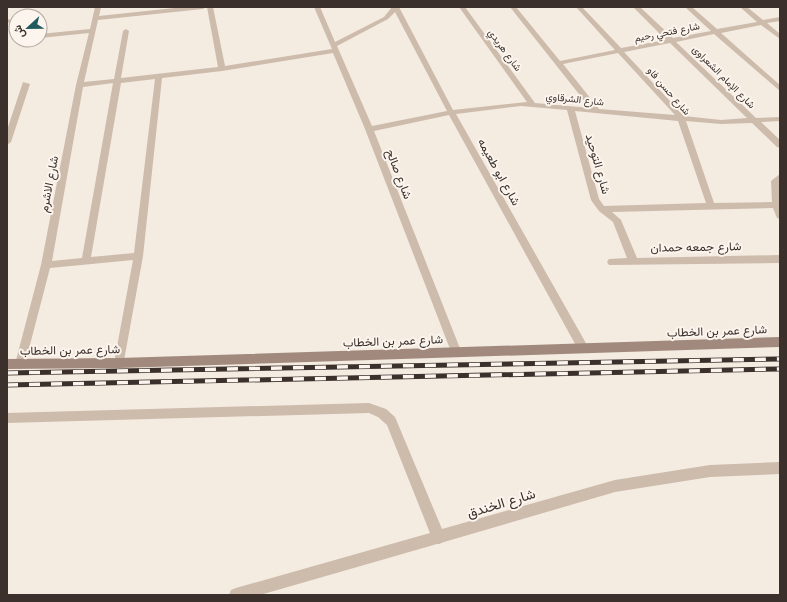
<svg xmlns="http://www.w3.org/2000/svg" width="787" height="602" font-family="Arial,Vazirmatn,sans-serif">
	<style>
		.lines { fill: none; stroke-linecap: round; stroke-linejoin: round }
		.minor { fill: #cdbbac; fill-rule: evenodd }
		.secondary { fill: #a18a7d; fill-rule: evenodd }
		.rail-casing { stroke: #3b302b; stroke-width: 5 }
		.rail { stroke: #fbf5ee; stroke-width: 3.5; stroke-dasharray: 11; stroke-linecap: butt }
		.labels { text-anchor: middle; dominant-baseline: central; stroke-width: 4; stroke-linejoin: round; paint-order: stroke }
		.far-street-label { font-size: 10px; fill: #3b302b; stroke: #fbf5ee }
		.street-label { font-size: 12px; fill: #3b302b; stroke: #fbf5ee }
		.near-street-label { font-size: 14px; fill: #3b302b; stroke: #fbf5ee }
	</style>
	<rect width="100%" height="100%" fill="#f4ebe1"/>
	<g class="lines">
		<g class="minor">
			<path d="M 95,7 L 101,7 L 99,16 L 184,7 L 206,7 L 203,9 L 98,20 L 84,82 L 114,79 L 123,31 L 126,29 L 129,31 L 121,78 L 218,67 L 207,7 L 213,7 L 225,66 L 332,49 L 314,7 L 320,7 L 335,42 L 384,17 L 392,7 L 399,7 L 453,110 L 527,102 L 459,7 L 465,7 L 535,103 L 590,108 L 510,7 L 516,7 L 560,61 L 615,50 L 576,7 L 582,7 L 621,48 L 666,40 L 633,7 L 640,7 L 673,38 L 711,31 L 685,7 L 692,7 L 717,29 L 757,22 L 740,7 L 747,7 L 763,20 L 780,17 L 780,21 L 767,23 L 780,34 L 780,39 L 761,25 L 721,33 L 780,85 L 780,91 L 714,34 L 676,42 L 756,118 L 780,117 L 780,121 L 761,122 L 780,140 L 780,148 L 777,147 L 752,123 L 721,124 L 686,121 L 714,203 L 772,202 L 771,181 L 780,174 L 780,219 L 777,218 L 773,208 L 612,212 L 621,220 L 637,258 L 780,255 L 780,263 L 609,265 L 607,262 L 609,259 L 627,258 L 613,222 L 599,211 L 591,200 L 567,110 L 521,106 L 456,114 L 587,345 L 588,348 L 587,351 L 583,353 L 579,351 L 449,115 L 374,131 L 461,351 L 460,354 L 456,356 L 452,354 L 365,129 L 333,53 L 222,71 L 162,78 L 143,256 L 123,366 L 119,368 L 115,366 L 114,363 L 133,260 L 50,268 L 25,364 L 24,367 L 20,369 L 16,367 L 15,364 L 41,265 L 76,85 L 89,33 L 40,38 L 40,34 L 90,29 ZM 395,12 L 447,111 L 372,126 L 337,46 L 388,19 ZM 670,43 L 747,118 L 721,120 L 684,116 L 624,52 ZM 618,53 L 675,115 L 599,109 L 563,64 ZM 155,79 L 134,253 L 91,257 L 121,83 ZM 113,83 L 82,258 L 52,261 L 83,87 ZM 575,111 L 678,121 L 706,203 L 604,206 L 599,199 Z"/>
			<polygon points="7,19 15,21 7,23"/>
			<polygon points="23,82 30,84 11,142 7,145 7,130"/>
			<polygon points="369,403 386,409 395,417 442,529 615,480 710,465 780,462 780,474 710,477 615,492 444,542 439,544 437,544 260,595 229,595 231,590 236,588 430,533 387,425 378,417 369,413 7,423 7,413"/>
		</g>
		<polygon class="secondary" points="780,337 780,347 119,368 7,369 7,359 119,358"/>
		<g class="rail-casing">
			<g id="rail">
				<polyline points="7,373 780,359"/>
				<polyline points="7,385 780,369"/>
			</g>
		</g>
		<use href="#rail" class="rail"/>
	</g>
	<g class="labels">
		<g class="far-street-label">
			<text transform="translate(667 32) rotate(-11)">شارع فتحي رحيم</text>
			<text transform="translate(505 50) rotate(54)">شارع هريدي</text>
			<text transform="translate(724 77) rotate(45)">شارع الإمام الشعراوى</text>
			<text transform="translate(669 91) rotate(49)">شارع حسن فاو</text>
			<text transform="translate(575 99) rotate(6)">شارع الشرقاوي</text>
		</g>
		<g class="street-label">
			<text transform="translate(598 164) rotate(74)">شارع التوحيد</text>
			<text transform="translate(499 172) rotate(61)">شارع ابو طعيمه</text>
			<text transform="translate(399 174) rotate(69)">شارع صالح</text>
			<text transform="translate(49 184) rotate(-79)">شارع الاشرم</text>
			<text transform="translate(696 247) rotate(-1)">شارع جمعه حمدان</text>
			<text transform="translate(717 331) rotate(-2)">شارع عمر بن الخطاب</text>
			<text transform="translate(393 341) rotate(-2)">شارع عمر بن الخطاب</text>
			<text transform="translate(70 350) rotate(-1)">شارع عمر بن الخطاب</text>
		</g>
		<g class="near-street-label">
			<text transform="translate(501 503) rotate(-17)">شارع الخندق</text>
		</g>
	</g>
	<rect width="787" height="602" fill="none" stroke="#3b302b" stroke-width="16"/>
	<g transform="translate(28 28) rotate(248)"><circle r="19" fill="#fbf5ee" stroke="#aea6a0"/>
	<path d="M0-3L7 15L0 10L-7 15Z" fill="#1f5a5e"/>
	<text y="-6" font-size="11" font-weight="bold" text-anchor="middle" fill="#3b302b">ش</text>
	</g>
</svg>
